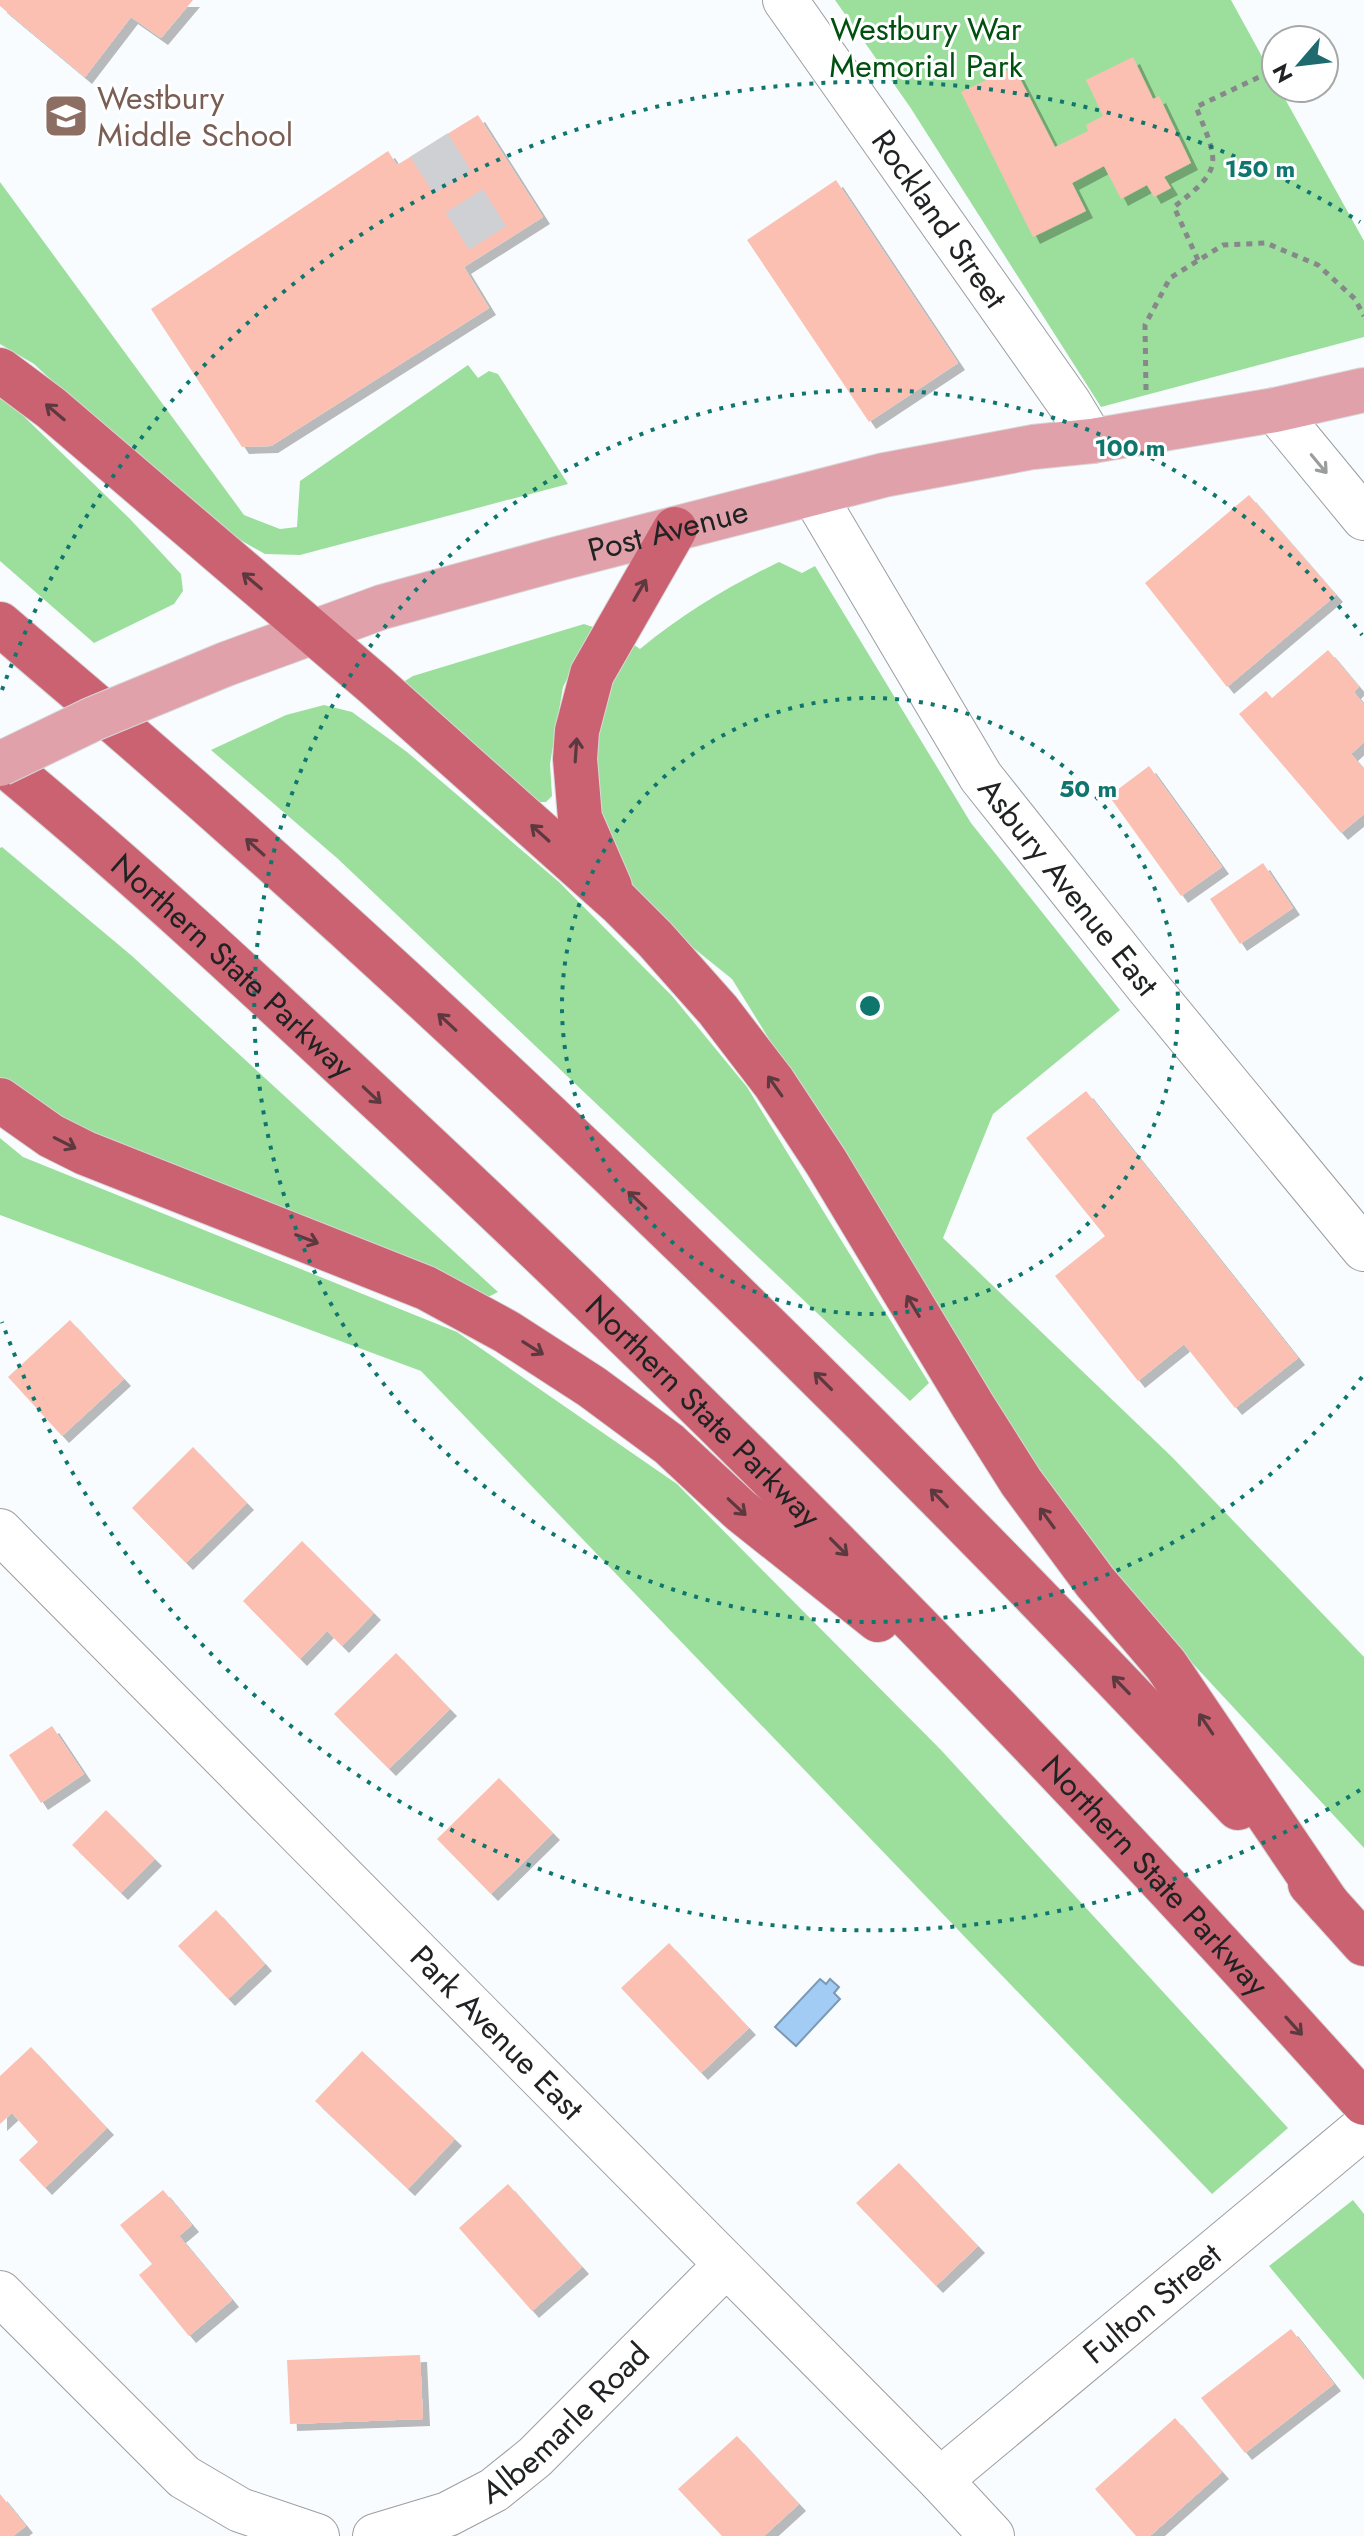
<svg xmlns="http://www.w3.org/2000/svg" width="1364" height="2536" font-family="Jost,sans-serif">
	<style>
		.green { fill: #9cdf9c }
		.water { fill: #a2ccf3; stroke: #7b99b5; stroke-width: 2 }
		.building { fill: #fbc0b1; filter: url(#shadow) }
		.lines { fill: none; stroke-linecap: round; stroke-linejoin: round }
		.minor-tunnel { stroke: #ced0d3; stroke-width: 44; stroke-dasharray: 44 22; stroke-linecap: butt }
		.minor-casing { stroke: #9c9ea1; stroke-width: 46 }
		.major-casing { stroke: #d7d7d7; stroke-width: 46 }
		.highway-casing { stroke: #d7d7d7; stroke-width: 46 }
		.path { stroke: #86888a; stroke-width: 5; stroke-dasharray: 6 6; stroke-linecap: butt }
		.minor { stroke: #fff; stroke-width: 44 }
		.major { stroke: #e0a1aa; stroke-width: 44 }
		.highway { stroke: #cb6272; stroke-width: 44 }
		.major-bridge-casing { stroke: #d7d7d7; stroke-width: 46; stroke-linecap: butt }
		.major-bridge { stroke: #e0a1aa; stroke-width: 44 }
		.oneway { stroke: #5c383f }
		.oneway2 { stroke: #9b9c9c }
		.ring { fill: none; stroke: #0f766e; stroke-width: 4; stroke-dasharray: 4 8 }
		.labels { text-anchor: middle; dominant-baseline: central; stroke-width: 6; stroke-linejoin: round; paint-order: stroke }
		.park-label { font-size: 32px; fill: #00500f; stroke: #fff }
		.education-label { font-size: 32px; fill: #785e54; stroke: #fff; text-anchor: start }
		.street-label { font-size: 32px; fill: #212223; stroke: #fff }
		.centre { fill: #0f766e; stroke: #fff; stroke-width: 4 }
		.ring-label { font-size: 24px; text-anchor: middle; font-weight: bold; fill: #0f766e; stroke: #fff; stroke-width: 6; stroke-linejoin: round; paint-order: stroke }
	</style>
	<defs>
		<filter id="shadow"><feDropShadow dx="7" dy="7" stdDeviation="0" flood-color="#0004"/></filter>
	</defs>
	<rect width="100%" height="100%" fill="#f9fcff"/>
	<g class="green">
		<polygon points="835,0 1231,0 1276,82 1276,88 1279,88 1364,241 1364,337 1101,407 910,107"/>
		<polygon points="0,182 244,515 280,529 297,527 300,481 468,365 478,378 489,371 498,374 568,484 300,555 265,554 198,516 34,364 0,344"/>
		<polygon points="0,397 10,403 130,519 181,574 183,591 174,604 94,643 0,561"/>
		<path d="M 779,562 L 802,573 L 815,566 L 971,823 L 1120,1010 L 993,1114 L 943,1238 L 1172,1457 L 1364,1657 L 1364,1848 L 1105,1569 L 991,1398 L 732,979 L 650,913 L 606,840 L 588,777 L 595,717 L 630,642 L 640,649 C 684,613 727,587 779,562 Z"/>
		<polygon points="584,624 593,627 563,687 550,764 552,796 546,802 535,802 400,684 413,676"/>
		<polygon points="324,705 352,712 407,752 559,882 673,997 747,1087 929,1383 910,1401 337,858 211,750 286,715"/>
		<polygon points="2,847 132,956 498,1292 482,1300 82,1134 0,1086 0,848"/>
		<polygon points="0,1138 23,1157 457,1332 677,1484 941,1750 1288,2128 1212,2194 421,1371 0,1215"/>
		<polygon points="1353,2200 1364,2214 1364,2380 1269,2266"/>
	</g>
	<polygon class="water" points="820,1979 826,1984 830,1979 839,1987 834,1993 840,1999 796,2046 775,2027"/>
	<g class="building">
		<polygon points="0,0 193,0 161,38 131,17 85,77 0,6"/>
		<polygon points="1133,57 1153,99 1159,96 1191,163 1164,177 1171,188 1154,197 1147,185 1121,199 1104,166 1072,183 1086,211 1033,237 961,92 1014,67 1055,147 1088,131 1086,125 1103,116 1086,80"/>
		<polygon points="478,115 543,217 464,267 489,308 271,446 242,447 151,309 388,151 397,165"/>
		<polygon points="836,180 958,363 869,422 747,240"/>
		<polygon points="1249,495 1336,595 1227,687 1145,583"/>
		<polygon points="1328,650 1359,687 1354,692 1364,705 1364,742 1351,754 1364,769 1364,814 1341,833 1239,714 1266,691 1272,698"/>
		<polygon points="1149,766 1222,867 1181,896 1109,796"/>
		<polygon points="1263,863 1293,908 1240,944 1210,899"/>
		<polygon points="1086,1091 1298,1358 1235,1408 1184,1344 1138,1381 1055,1276 1105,1236 1026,1138"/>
		<polygon points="70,1320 124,1379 62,1436 8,1377"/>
		<polygon points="193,1447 247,1503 186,1563 132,1508"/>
		<polygon points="302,1541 374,1613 342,1646 327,1631 300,1659 243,1601"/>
		<polygon points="396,1653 450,1709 389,1769 334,1714"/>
		<polygon points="52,1726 84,1774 41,1803 9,1755"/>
		<polygon points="499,1778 553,1833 491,1894 437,1839"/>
		<polygon points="106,1810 155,1859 121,1893 72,1845"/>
		<polygon points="216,1910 265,1964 228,1999 178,1946"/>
		<polygon points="669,1943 749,2028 701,2073 621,1988"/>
		<polygon points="31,2047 107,2128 45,2188 19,2160 38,2142 12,2113 0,2124 0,2076"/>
		<polygon points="362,2051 455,2139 408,2189 315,2101"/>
		<polygon points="899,2163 978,2246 936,2286 856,2203"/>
		<polygon points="508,2184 582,2267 532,2311 459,2228"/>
		<polygon points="163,2190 192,2225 179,2236 232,2300 189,2336 139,2275 152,2264 120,2225"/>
		<polygon points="1291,2329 1334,2384 1245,2453 1201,2398"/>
		<polygon points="420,2355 423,2419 290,2424 287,2360"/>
		<polygon points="1175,2418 1222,2472 1150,2536 1136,2536 1095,2489"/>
		<polygon points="737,2436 799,2504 764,2536 722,2536 678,2489"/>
		<polygon points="0,2494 26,2526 13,2536 0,2536"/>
	</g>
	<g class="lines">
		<polyline class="minor-tunnel" points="429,145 494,248"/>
		<g class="minor-casing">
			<g id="minor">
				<path id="s1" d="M 785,0 L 1069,403 L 1092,441"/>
				<polyline points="1275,410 1364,518"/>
				<path id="s2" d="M 814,495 L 981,777 L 1148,987 L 1364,1249"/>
				<path id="s3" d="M 0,1531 L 940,2480 L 992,2536"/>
				<polyline points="0,2293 184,2477 240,2510 317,2536"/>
				<path id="s4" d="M 940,2480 L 1364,2127"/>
				<path id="s5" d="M 375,2536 L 448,2514 L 494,2490 L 535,2457 L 726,2265"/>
			</g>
		</g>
		<g class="major-casing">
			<g id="major">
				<path id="s6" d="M 226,664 L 382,607 L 557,559 L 884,475 L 1033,447 L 1092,441 L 1275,410 L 1364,390"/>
			</g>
		</g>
		<g class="highway-casing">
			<g id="highway">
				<polyline points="0,370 51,408 375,685 619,903 655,939 718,1010 774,1083 826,1162 973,1406 1021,1482 1095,1582 1166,1665 1328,1904"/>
				<path d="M 0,624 C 436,993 847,1392 1238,1808"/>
				<path id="s7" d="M 0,761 C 143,879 279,1007 415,1134 C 745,1443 1062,1766 1364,2103"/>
				<polyline points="610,887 580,818 575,759 577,731 592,674 675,529"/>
				<polyline points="0,1100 51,1136 85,1153 426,1288 507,1332 592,1387 669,1444 741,1511 878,1620"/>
				<polyline points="1310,1884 1364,1944"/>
			</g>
		</g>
		<g class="path">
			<path d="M 1198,260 L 1174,207 C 1224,168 1219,164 1196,107 L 1276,69"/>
			<polyline points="1146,390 1145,325 1170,278 1223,245 1266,243 1318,265 1355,299 1364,316"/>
		</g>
		<use href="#minor" class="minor"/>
		<use href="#major" class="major"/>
		<use href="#highway" class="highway"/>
		<g class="major-bridge-casing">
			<polyline id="major-bridge" points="0,764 93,719 226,664"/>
		</g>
		<use href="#major-bridge" class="major-bridge"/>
	</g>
	<defs><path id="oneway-shaft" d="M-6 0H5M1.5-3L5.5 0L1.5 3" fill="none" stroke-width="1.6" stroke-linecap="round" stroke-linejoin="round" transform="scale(2)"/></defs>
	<g class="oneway">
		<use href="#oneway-shaft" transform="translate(55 412) rotate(-140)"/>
		<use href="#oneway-shaft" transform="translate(252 581) rotate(-140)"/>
		<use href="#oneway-shaft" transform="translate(640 590) rotate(-60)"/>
		<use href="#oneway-shaft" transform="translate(576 750) rotate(-86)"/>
		<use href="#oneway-shaft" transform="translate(540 833) rotate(-138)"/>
		<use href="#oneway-shaft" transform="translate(255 847) rotate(-138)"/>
		<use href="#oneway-shaft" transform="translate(447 1022) rotate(-137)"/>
		<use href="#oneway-shaft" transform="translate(775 1086) rotate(-125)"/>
		<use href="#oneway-shaft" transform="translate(372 1095) rotate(43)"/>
		<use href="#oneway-shaft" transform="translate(65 1143) rotate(27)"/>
		<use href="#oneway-shaft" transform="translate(637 1200) rotate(-137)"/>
		<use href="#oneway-shaft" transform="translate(307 1239) rotate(21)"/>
		<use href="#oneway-shaft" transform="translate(913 1306) rotate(-121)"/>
		<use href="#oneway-shaft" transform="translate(533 1348) rotate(32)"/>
		<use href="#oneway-shaft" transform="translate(823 1381) rotate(-135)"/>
		<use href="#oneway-shaft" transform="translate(939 1498) rotate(-134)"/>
		<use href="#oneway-shaft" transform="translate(737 1507) rotate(43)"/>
		<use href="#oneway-shaft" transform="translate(1047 1518) rotate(-126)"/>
		<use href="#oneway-shaft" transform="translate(839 1547) rotate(45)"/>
		<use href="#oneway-shaft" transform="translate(1121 1685) rotate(-134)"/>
		<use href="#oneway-shaft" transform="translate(1206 1724) rotate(-124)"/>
		<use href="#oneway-shaft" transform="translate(1294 2026) rotate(48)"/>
	</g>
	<use class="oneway2" href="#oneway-shaft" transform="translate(1319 464) rotate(50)"/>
	<g class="ring">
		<circle cx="870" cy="1006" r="308"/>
		<path d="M1362 1377A616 616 0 1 1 1362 635"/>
		<path d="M1360 1790A924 924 0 0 1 2 1322M2 690A924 924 0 0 1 1360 222"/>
	</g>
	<defs>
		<g id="school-square" transform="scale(2.3)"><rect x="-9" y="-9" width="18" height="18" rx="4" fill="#8d6e63" stroke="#fff"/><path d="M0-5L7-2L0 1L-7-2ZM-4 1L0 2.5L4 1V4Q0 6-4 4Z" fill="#fff"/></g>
	</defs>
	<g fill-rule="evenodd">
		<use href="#school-square" x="66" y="116"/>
	</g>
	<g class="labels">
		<g class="park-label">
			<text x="926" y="29">Westbury War<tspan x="926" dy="37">Memorial Park</tspan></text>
		</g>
		<g class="education-label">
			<text x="97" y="98">Westbury<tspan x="97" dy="37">Middle School</tspan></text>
		</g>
		<g class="street-label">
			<text stroke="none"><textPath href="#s1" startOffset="268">Rockland Street</textPath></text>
			<text stroke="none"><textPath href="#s6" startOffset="462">Post Avenue</textPath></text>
			<text stroke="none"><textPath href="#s2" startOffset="468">Asbury Avenue East</textPath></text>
			<text stroke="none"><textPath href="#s7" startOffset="310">Northern State Parkway</textPath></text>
			<text stroke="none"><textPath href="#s7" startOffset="958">Northern State Parkway</textPath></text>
			<text stroke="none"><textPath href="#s7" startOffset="1606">Northern State Parkway</textPath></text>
			<text stroke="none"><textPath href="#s3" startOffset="706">Park Avenue East</textPath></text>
			<text stroke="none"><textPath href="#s4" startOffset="276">Fulton Street</textPath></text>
			<text stroke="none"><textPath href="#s5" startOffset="226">Albemarle Road</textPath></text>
		</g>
	</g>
	<circle cx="870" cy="1006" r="12" class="centre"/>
	<g class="ring-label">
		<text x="1260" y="177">150 m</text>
		<text x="1130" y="456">100 m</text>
		<text x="1088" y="797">50 m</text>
	</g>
	<g transform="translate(1300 64) rotate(242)"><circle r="38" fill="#ffffff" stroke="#a6a7a7" stroke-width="2"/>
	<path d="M0-6L14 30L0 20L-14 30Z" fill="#1e6a6e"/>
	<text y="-12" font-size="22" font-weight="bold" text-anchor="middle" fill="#212223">N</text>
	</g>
</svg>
